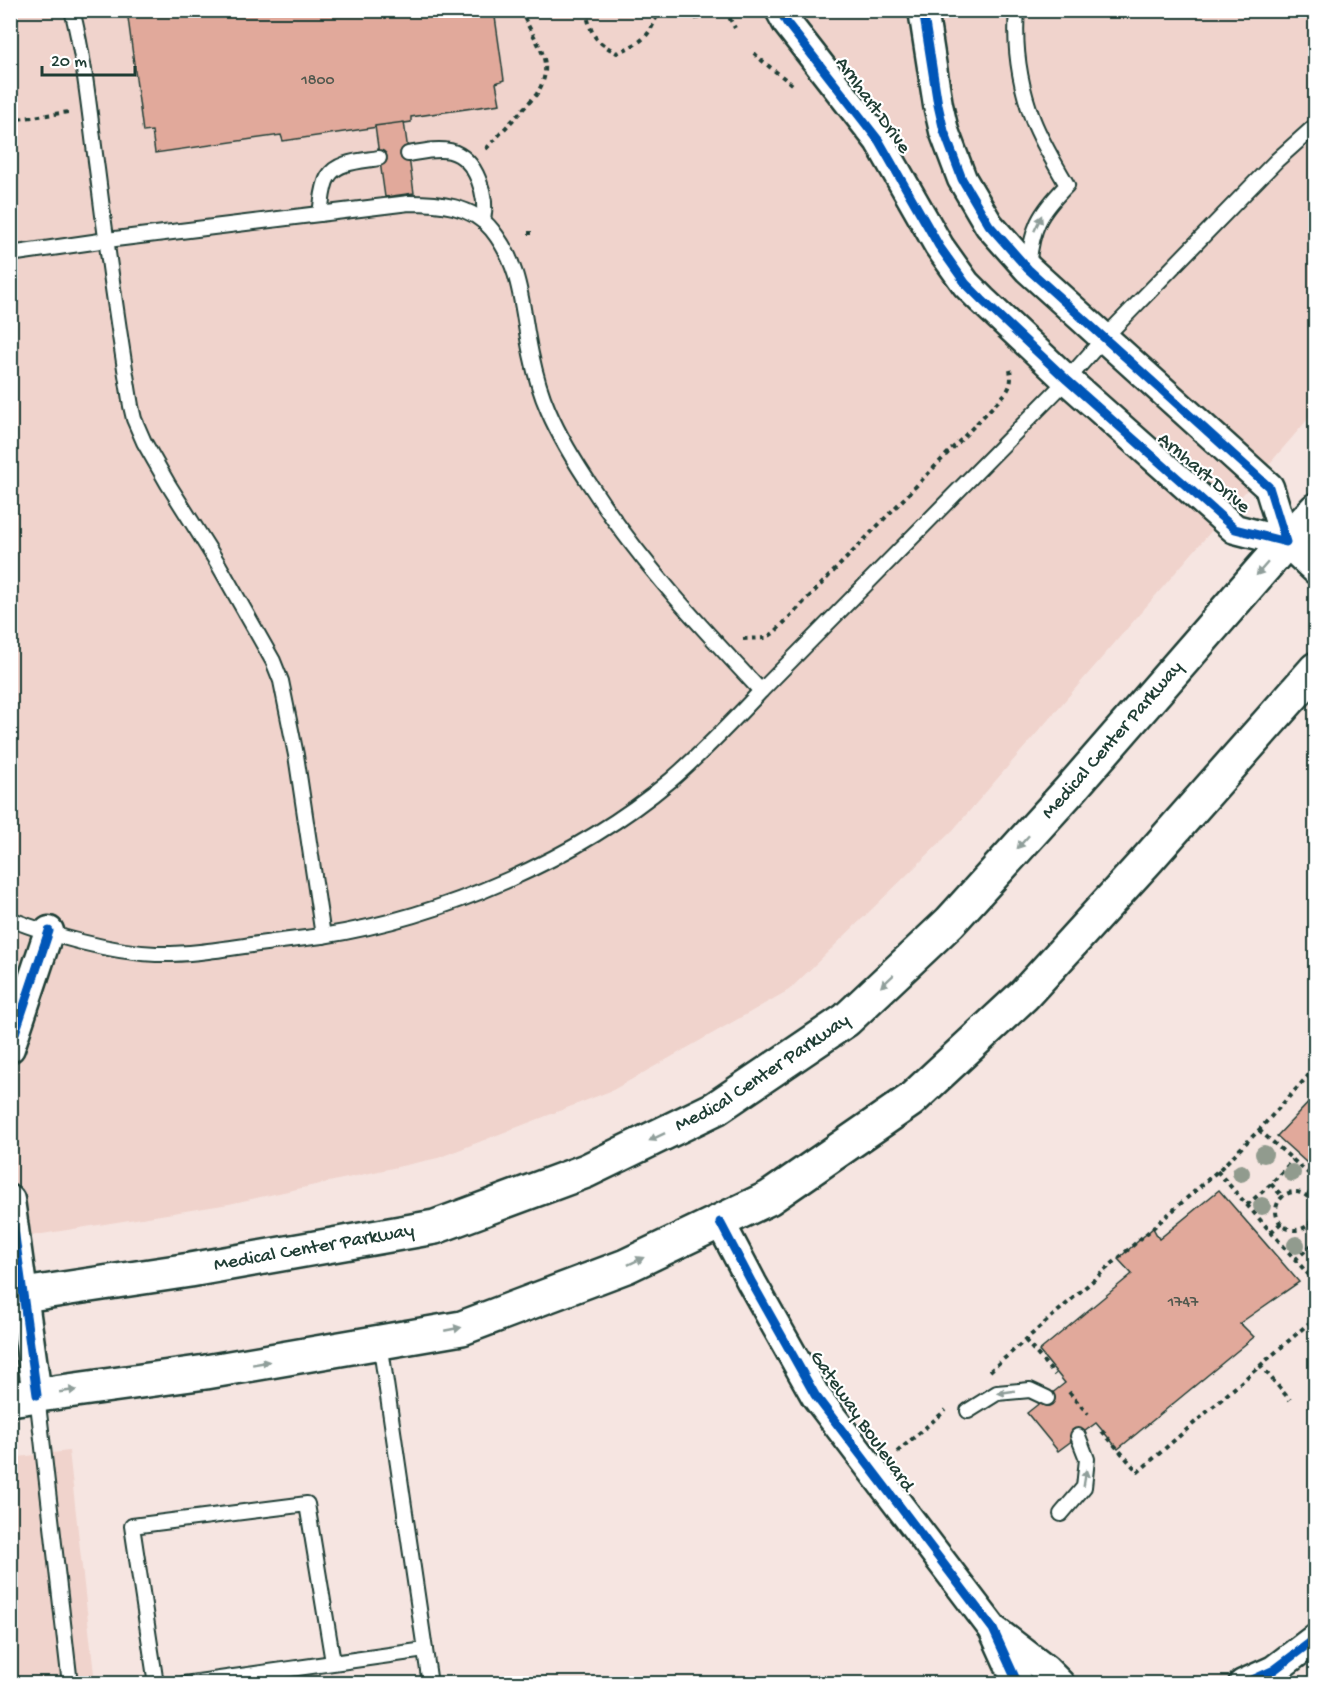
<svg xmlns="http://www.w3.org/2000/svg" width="1326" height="1694" font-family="'Gochi Hand',sans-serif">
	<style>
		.built { fill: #f0d3cc }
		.building { fill: #e1a99b; stroke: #1f3d34; stroke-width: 1.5 }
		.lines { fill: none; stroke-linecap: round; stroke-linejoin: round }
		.service-casing { stroke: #1f3d34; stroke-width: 18 }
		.minor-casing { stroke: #1f3d34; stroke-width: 33 }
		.secondary-casing { stroke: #1f3d34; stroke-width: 38 }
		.path { stroke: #1f3d34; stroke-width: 4; stroke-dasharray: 4.5 4.5; stroke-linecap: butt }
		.service { stroke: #fff; stroke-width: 14 }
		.minor { stroke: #fff; stroke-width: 28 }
		.secondary { stroke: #fff; stroke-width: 33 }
		.cycleway-casing { stroke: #fff; stroke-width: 13 }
		.cycleway { stroke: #0057b8; stroke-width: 9 }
		.tree { fill: #919b8e }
		.oneway { fill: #8f9e9a }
		.labels { text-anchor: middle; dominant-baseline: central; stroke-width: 4.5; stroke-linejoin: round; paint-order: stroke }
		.number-label { font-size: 16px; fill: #50584e }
		.street-label { font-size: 20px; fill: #1f3d34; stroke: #fff }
	</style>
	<rect width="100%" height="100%" fill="#f6e5e1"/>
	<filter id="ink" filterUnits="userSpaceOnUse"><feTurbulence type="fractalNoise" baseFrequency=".0167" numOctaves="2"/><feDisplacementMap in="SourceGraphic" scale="12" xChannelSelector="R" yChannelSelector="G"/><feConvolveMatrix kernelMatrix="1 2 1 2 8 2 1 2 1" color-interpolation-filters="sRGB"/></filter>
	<g filter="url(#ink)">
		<g class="built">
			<polygon points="11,11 1315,11 1315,411 953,830 789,990 613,1090 438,1158 229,1204 11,1239"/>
			<polygon points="69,1451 95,1683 11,1683 10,1458"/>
		</g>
		<g class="building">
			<polygon points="127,10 494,10 504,80 496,83 500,104 411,117 411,122 283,141 281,135 155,153 152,131 143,132"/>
			<polygon points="404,122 414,193 385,197 375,126"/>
			<polygon points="1316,1095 1316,1171 1277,1136"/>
			<polygon points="1219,1190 1299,1282 1240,1323 1254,1337 1118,1449 1096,1423 1058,1451 1027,1413 1065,1383 1039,1351 1132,1274 1118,1259 1153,1228 1159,1239"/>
		</g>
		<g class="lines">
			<g class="service-casing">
				<g id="service">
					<path d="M 72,10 C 85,60 90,118 97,169 C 107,248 118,327 131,406 L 134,419 L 144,442 L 168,484 L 217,562 L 273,661 L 281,681 L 296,755 L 323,936"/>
					<path d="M 1017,10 C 1014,47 1020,86 1033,120 C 1042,143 1055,164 1067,185 C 1038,215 1032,227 1028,268"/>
					<path d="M 408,154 C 421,152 436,148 450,151 C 477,158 488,197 483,221"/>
					<path d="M 320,214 C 322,203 322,187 328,177 C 337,161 363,161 379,158"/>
					<path d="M 10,254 L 107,240 L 409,203 C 438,203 472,205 492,230 C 523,269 521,308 531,354 C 535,373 540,392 548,410 C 560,438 576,464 593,489 C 641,563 701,627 761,691"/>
					<path d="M 10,919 C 53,936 110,952 156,954 C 195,955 234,947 273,942 C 289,940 306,938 322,936 C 443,917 577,859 671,780 C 703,752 732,722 761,691 L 1067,380 L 1104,338 L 1277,160 L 1316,125"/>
					<polyline points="380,1342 430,1684"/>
					<polyline points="37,1395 70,1684"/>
					<polyline points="968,1411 997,1393 1030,1390 1047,1398"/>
					<polyline points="1061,1514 1084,1487 1087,1459 1078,1436"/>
					<polyline points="156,1684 132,1526 307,1504 333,1662"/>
					<polyline points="184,1684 425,1650"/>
				</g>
			</g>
			<g class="minor-casing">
				<g id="minor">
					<polyline points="780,10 787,23 879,141 939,246 966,284 982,300 1067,380 1235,529 1286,542 1269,487 1028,269 989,225 962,179 944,131 938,105 923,10"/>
					<polyline points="1286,542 1316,570"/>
					<polyline points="10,1048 49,931"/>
					<polyline points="10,1200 37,1395"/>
					<polyline points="720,1222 752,1283 815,1395 993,1629 1018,1684"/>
					<polyline points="997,1632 1045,1669 1060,1684"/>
					<polyline points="1243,1684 1274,1670 1316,1638"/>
				</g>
			</g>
			<g class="secondary-casing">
				<g id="secondary">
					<path id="s1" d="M 10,1297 L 190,1270 L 435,1227 L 586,1171 L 716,1108 L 846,1020 L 950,922 L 1070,790 L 1286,542 L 1316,510"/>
					<polyline points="10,1399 206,1372 462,1328 626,1266 769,1198 911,1100 1024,995 1148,859 1316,669"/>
				</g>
			</g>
			<g class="path">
				<path d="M 586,10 C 591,36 595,41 617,53 C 644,41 649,38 659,10"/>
				<polyline points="696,10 697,20"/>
				<polyline points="725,10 735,28"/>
				<path d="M 754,53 C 767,66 781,75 795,87"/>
				<polyline points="10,120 69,112"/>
				<path d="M 486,149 L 536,95 C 559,60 533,42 521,10"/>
				<polyline points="530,231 530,235"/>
				<path d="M 743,639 L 766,638 L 775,632 L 1005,394 C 1011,386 1012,380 1010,370"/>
				<polyline points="1259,1130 1316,1180"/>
				<polyline points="1217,1171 1316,1283"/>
				<polyline points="1271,1184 1283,1197"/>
				<circle cx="1295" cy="1211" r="19"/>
				<polyline points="1307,1196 1316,1187"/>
				<polyline points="1247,1205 1271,1184 1293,1160"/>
				<polyline points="1309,1223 1316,1231"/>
				<polyline points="1271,1232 1281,1223"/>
				<polyline points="1295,1260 1316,1241"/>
				<polyline points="1025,1340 1055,1375"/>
				<polyline points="1260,1365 1290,1400"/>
				<polyline points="990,1371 1220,1169 1259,1130 1316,1067"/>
				<polyline points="1069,1392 1088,1414"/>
				<polyline points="1102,1431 1138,1472 1316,1317"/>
				<polyline points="897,1452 946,1410"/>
			</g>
			<use href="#service" class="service"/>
			<use href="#minor" class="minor"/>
			<use href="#secondary" class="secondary"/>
			<g class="cycleway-casing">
				<g id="cycleway">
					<polyline points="780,10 787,23 879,141 939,246 966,284 982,300 1067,380 1235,529 1286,542 1269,487 1028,269 989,225 962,179 944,131 938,105 923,10"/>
					<polyline points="10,1048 49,931"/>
					<polyline points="10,1200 37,1395"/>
					<polyline points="720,1222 752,1283 815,1395 993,1629 1018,1684"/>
					<polyline points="1243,1684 1274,1670 1316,1638"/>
				</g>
			</g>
			<use href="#cycleway" class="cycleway"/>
		</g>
		<g class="tree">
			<circle cx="1264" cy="1154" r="9"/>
			<circle cx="1241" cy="1173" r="9"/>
			<circle cx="1292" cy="1173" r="9"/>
			<circle cx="1262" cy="1206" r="9"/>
			<circle cx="1296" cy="1245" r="9"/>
		</g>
		<defs><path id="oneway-solid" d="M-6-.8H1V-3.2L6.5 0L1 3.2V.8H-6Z" transform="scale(1.5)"/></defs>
		<g class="oneway">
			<use href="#oneway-solid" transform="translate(1038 223) rotate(-65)"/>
			<use href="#oneway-solid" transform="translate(1262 569) rotate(131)"/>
			<use href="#oneway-solid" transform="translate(1023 842) rotate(132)"/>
			<use href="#oneway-solid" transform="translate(887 981) rotate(137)"/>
			<use href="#oneway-solid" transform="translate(657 1137) rotate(154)"/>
			<use href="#oneway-solid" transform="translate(636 1261) rotate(-25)"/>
			<use href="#oneway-solid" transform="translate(453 1329) rotate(-11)"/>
			<use href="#oneway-solid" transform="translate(261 1363) rotate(-10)"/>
			<use href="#oneway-solid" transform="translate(68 1391) rotate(-8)"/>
			<use href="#oneway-solid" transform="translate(1006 1392) rotate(172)"/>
			<use href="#oneway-solid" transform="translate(1085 1478) rotate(-81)"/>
		</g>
	</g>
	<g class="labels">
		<g class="number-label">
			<text x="318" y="81">1800</text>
			<text x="1183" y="1303">1747</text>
		</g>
		<g class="street-label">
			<text transform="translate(872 106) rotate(54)">Arnhart Drive</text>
			<text transform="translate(1203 474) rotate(40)">Arnhart Drive</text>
			<text stroke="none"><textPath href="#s1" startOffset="1280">Medical Center Parkway</textPath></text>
			<text stroke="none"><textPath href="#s1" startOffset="794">Medical Center Parkway</textPath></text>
			<text stroke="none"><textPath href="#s1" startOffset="308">Medical Center Parkway</textPath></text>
			<text transform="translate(861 1422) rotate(55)">Gateway Boulevard</text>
		</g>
	</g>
	<rect width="1326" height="1694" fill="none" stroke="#fff" stroke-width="36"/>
	<rect x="18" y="18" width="1290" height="1658" fill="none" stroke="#1f3d34" stroke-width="2" filter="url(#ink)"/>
	<path d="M42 66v9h93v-9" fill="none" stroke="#1f3d34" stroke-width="3"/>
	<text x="51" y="66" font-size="18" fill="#1f3d34" stroke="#ffffff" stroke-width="4.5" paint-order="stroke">20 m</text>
</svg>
